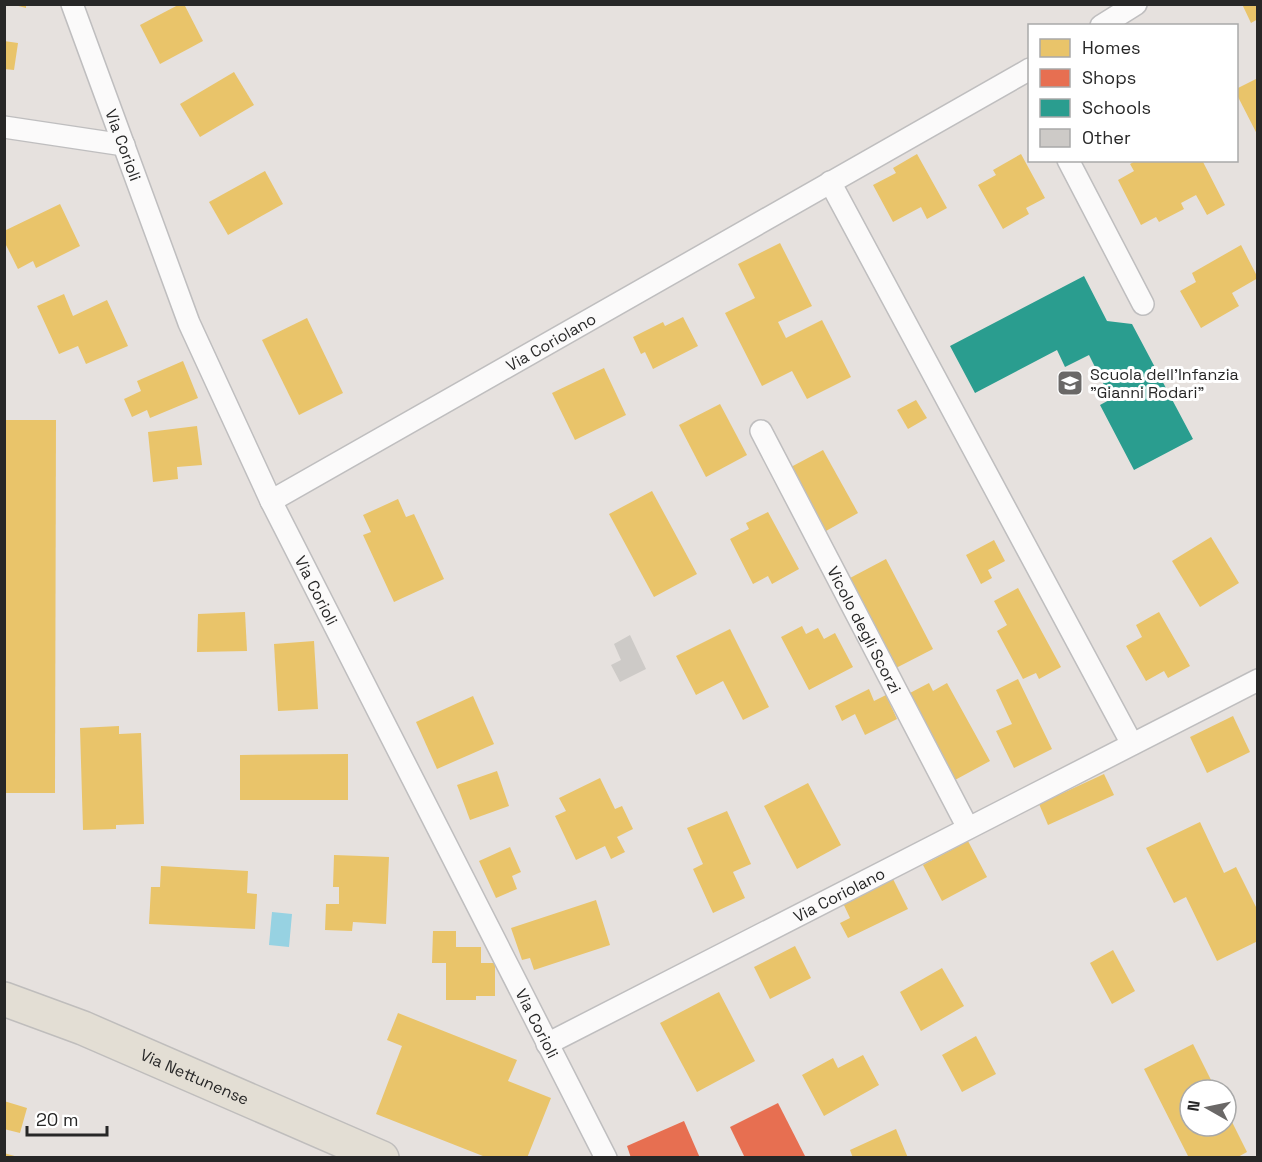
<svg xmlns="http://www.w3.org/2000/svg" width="1262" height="1162" font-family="'Space Grotesk',sans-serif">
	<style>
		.water { fill: #97d2e2 }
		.homes { fill: #e9c46a }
		.shops { fill: #e76f51 }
		.schools { fill: #2a9d8f }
		.building { fill: #cdcac7 }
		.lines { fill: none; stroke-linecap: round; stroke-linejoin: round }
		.minor-casing { stroke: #bfbebf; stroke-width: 24 }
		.primary-casing { stroke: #bfbdbc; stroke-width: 36 }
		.minor { stroke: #fbfafa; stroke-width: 21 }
		.primary { stroke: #e3ded4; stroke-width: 33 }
		.labels { text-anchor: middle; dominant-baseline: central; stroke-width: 6; stroke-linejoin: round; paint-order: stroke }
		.street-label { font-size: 16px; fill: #272727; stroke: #fff }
		.poi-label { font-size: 16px; fill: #272727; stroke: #fff; text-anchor: start }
	</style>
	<rect width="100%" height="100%" fill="#e6e1de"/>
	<polygon class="water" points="272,912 292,914 289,947 269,945"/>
	<g class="homes">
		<polygon points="11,4 26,4 26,8"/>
		<polygon points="180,4 184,4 203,41 160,64 140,25"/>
		<polygon points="1242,4 1258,4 1258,19 1251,23"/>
		<polygon points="4,41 18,43 14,70 4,69"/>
		<polygon points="234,72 254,105 200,137 180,104"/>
		<polygon points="1258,78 1258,136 1236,93 1236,89"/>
		<polygon points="917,154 947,208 927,219 921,207 893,222 873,185 896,173 893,168"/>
		<polygon points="1021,154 1045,198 1026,208 1029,214 1003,229 978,185 996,175 993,170"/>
		<polygon points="1137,160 1202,160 1225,205 1207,215 1196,195 1181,203 1184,209 1159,222 1156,217 1141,225 1118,180 1134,171 1130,164"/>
		<polygon points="265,171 283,204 228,235 209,202"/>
		<polygon points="60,204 80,246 36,268 33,261 18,269 4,241 4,231"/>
		<polygon points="780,243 812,306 778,322 786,338 822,320 851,377 807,399 792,371 762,386 725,313 755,298 738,264"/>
		<polygon points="1241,245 1258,278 1232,293 1239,306 1201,328 1180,291 1196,282 1192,273"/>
		<polygon points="64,294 73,316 107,300 128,346 86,364 78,346 59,354 37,306"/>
		<polygon points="683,317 698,346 653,369 645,352 641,354 633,337 663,322 665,326"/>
		<polygon points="307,318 343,393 299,415 262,340"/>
		<polygon points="183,361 198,398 150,418 147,410 132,417 124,399 141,391 137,381"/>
		<polygon points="604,368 626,415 575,440 552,393"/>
		<polygon points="916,400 927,418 908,429 897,410"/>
		<polygon points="720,404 747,455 706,477 679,425"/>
		<polygon points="4,420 56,420 55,793 4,793"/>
		<polygon points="197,426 202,465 177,467 178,479 153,482 148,432"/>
		<polygon points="823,450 858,513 826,531 791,467"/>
		<polygon points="652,491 697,574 654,597 609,514"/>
		<polygon points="398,499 406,517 414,514 444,579 394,602 363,535 371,532 363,515"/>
		<polygon points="768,512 799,569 772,584 768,576 753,584 730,539 749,529 746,523"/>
		<polygon points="1211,537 1239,583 1200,607 1172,561"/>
		<polygon points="994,540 1005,561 988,570 992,578 981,584 966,555"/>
		<polygon points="886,559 933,649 896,668 850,578"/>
		<polygon points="1018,588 1061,667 1039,679 1036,673 1023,679 997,631 1007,625 994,601"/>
		<polygon points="245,612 247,651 197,652 198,614"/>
		<polygon points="1159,612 1190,666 1168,678 1164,671 1146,681 1126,646 1142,637 1136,625"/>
		<polygon points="802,626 806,634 818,628 824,639 835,633 853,667 809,690 781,637"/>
		<polygon points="730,629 769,707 743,720 723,681 696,695 676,656"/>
		<polygon points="314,641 318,709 278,711 274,644"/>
		<polygon points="1018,679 1052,749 1014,768 996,731 1012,724 996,690"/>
		<polygon points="929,683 933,691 947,683 990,761 955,780 908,694"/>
		<polygon points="869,689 874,701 886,695 897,719 865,735 855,714 842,721 835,706"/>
		<polygon points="473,696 494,744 437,769 416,722"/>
		<polygon points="1233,716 1250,752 1207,773 1190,737"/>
		<polygon points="119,726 119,734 141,733 144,824 116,825 116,829 83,830 80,728"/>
		<polygon points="348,754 348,800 240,800 240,755"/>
		<polygon points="497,771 509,806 470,820 457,785"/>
		<polygon points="1104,774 1114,795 1048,825 1039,804"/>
		<polygon points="600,778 615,809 622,806 633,829 617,837 625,852 611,859 605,846 576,860 555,816 566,811 559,798"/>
		<polygon points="808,783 841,845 797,869 764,806"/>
		<polygon points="727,811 751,864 733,872 745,898 713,913 693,869 703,864 687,828"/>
		<polygon points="1200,822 1224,873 1236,867 1258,911 1258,941 1217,961 1186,897 1174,903 1146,848"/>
		<polygon points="968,841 987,877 942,901 923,865"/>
		<polygon points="510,847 521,872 512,876 517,889 496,898 479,861"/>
		<polygon points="334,855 389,857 386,924 353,922 352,931 325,930 326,904 339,904 339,887 333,887"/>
		<polygon points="161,866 248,871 247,893 257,894 255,929 149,924 151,887 160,887"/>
		<polygon points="892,877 908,909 848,938 840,923 850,918 842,901"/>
		<polygon points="596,900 610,945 534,970 530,958 522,960 511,928"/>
		<polygon points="433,931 456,931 456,947 481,947 481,963 495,963 495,996 476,996 476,1000 446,1000 446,963 432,963"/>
		<polygon points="795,946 811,978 770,999 754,967"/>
		<polygon points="1113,950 1135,991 1112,1004 1090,963"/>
		<polygon points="942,968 964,1006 921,1031 900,992"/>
		<polygon points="719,992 755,1061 697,1092 660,1023"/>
		<polygon points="398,1013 517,1060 508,1081 551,1098 527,1158 488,1158 376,1114 402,1046 387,1040"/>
		<polygon points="976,1036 996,1074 962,1092 942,1055"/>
		<polygon points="1193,1044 1216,1090 1190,1090 1190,1126 1226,1126 1226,1110 1247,1152 1236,1158 1189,1158 1144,1069"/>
		<polygon points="863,1055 879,1085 824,1116 802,1075 833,1058 838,1068"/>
		<polygon points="4,1101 27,1108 20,1133 4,1129"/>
		<polygon points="896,1129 908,1158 853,1158 850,1150"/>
		<polygon points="4,1153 18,1157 18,1158 4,1158"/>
	</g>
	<g class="shops">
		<polygon points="778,1103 806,1158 745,1158 730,1127"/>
		<polygon points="684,1121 700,1158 631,1158 627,1146"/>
	</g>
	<polygon class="schools" points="1084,276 1107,321 1132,324 1193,439 1134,470 1100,405 1111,399 1089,355 1065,367 1057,350 975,393 950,346"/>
	<polygon class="building" points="630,635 646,669 620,682 611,665 621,660 614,644"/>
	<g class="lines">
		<g class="minor-casing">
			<g id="minor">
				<path id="s1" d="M 72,4 L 189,323 L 271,501 L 606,1158"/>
				<polyline points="1101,26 1136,4"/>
				<polyline points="4,127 124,145"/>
				<polyline points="1068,160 1143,304"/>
				<polyline points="830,182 1132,744"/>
				<path id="s2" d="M 761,431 L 968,828"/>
				<path id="s3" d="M 271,501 L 1030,69"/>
				<path id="s4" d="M 547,1044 L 1258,680"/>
			</g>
		</g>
		<g class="primary-casing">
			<g id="primary">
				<path id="s5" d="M 4,999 L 83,1028 L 382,1158"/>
			</g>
		</g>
		<use href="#minor" class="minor"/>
		<use href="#primary" class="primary"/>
	</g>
	<defs>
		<g id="school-square" transform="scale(1.35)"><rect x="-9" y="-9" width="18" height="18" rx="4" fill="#6a6867" stroke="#fff"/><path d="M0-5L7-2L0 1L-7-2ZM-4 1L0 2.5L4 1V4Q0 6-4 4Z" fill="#fff"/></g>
	</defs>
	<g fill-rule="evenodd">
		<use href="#school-square" x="1070" y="383"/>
	</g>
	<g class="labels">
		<g class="street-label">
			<text stroke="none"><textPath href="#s1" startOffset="150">Via Corioli</textPath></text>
			<text stroke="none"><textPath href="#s3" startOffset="322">Via Coriolano</textPath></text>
			<text stroke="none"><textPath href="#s1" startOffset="636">Via Corioli</textPath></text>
			<text stroke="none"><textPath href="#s2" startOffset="224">Vicolo degli Scorzi</textPath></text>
			<text stroke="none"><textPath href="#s4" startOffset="328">Via Coriolano</textPath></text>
			<text stroke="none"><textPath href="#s1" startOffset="1122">Via Corioli</textPath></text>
			<text stroke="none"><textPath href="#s5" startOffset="206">Via Nettunense</textPath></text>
		</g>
		<g class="poi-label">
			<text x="1090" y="374">Scuola dell'Infanzia<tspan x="1090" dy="18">"Gianni Rodari"</tspan></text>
		</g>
	</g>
	<rect width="1262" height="1162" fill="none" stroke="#272727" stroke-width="12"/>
	<rect x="1028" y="24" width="210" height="138" fill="#ffffff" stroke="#a9a9a9" stroke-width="1.5"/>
	<rect x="1040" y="39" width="30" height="18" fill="#e9c46a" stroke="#a9a9a9" stroke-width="1.5"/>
	<text x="1082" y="54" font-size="18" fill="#272727">Homes</text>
	<rect x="1040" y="69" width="30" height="18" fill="#e76f51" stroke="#a9a9a9" stroke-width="1.5"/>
	<text x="1082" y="84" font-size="18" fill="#272727">Shops</text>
	<rect x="1040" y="99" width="30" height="18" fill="#2a9d8f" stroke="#a9a9a9" stroke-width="1.5"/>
	<text x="1082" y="114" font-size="18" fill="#272727">Schools</text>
	<rect x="1040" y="129" width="30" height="18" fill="#cdcac7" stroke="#a9a9a9" stroke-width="1.5"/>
	<text x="1082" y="144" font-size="18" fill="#272727">Other</text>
	<g transform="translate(1208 1108) rotate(279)"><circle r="28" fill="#ffffff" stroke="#a9a9a9" stroke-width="1.5"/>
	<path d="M0-4.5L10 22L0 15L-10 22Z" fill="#6a6867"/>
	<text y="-9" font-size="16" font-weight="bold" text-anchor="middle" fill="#272727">N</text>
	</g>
	<path d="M27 1126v9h80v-9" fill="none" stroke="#272727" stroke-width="3"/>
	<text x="36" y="1126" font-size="18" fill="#272727" stroke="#ffffff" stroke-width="4.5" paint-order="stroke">20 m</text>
</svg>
